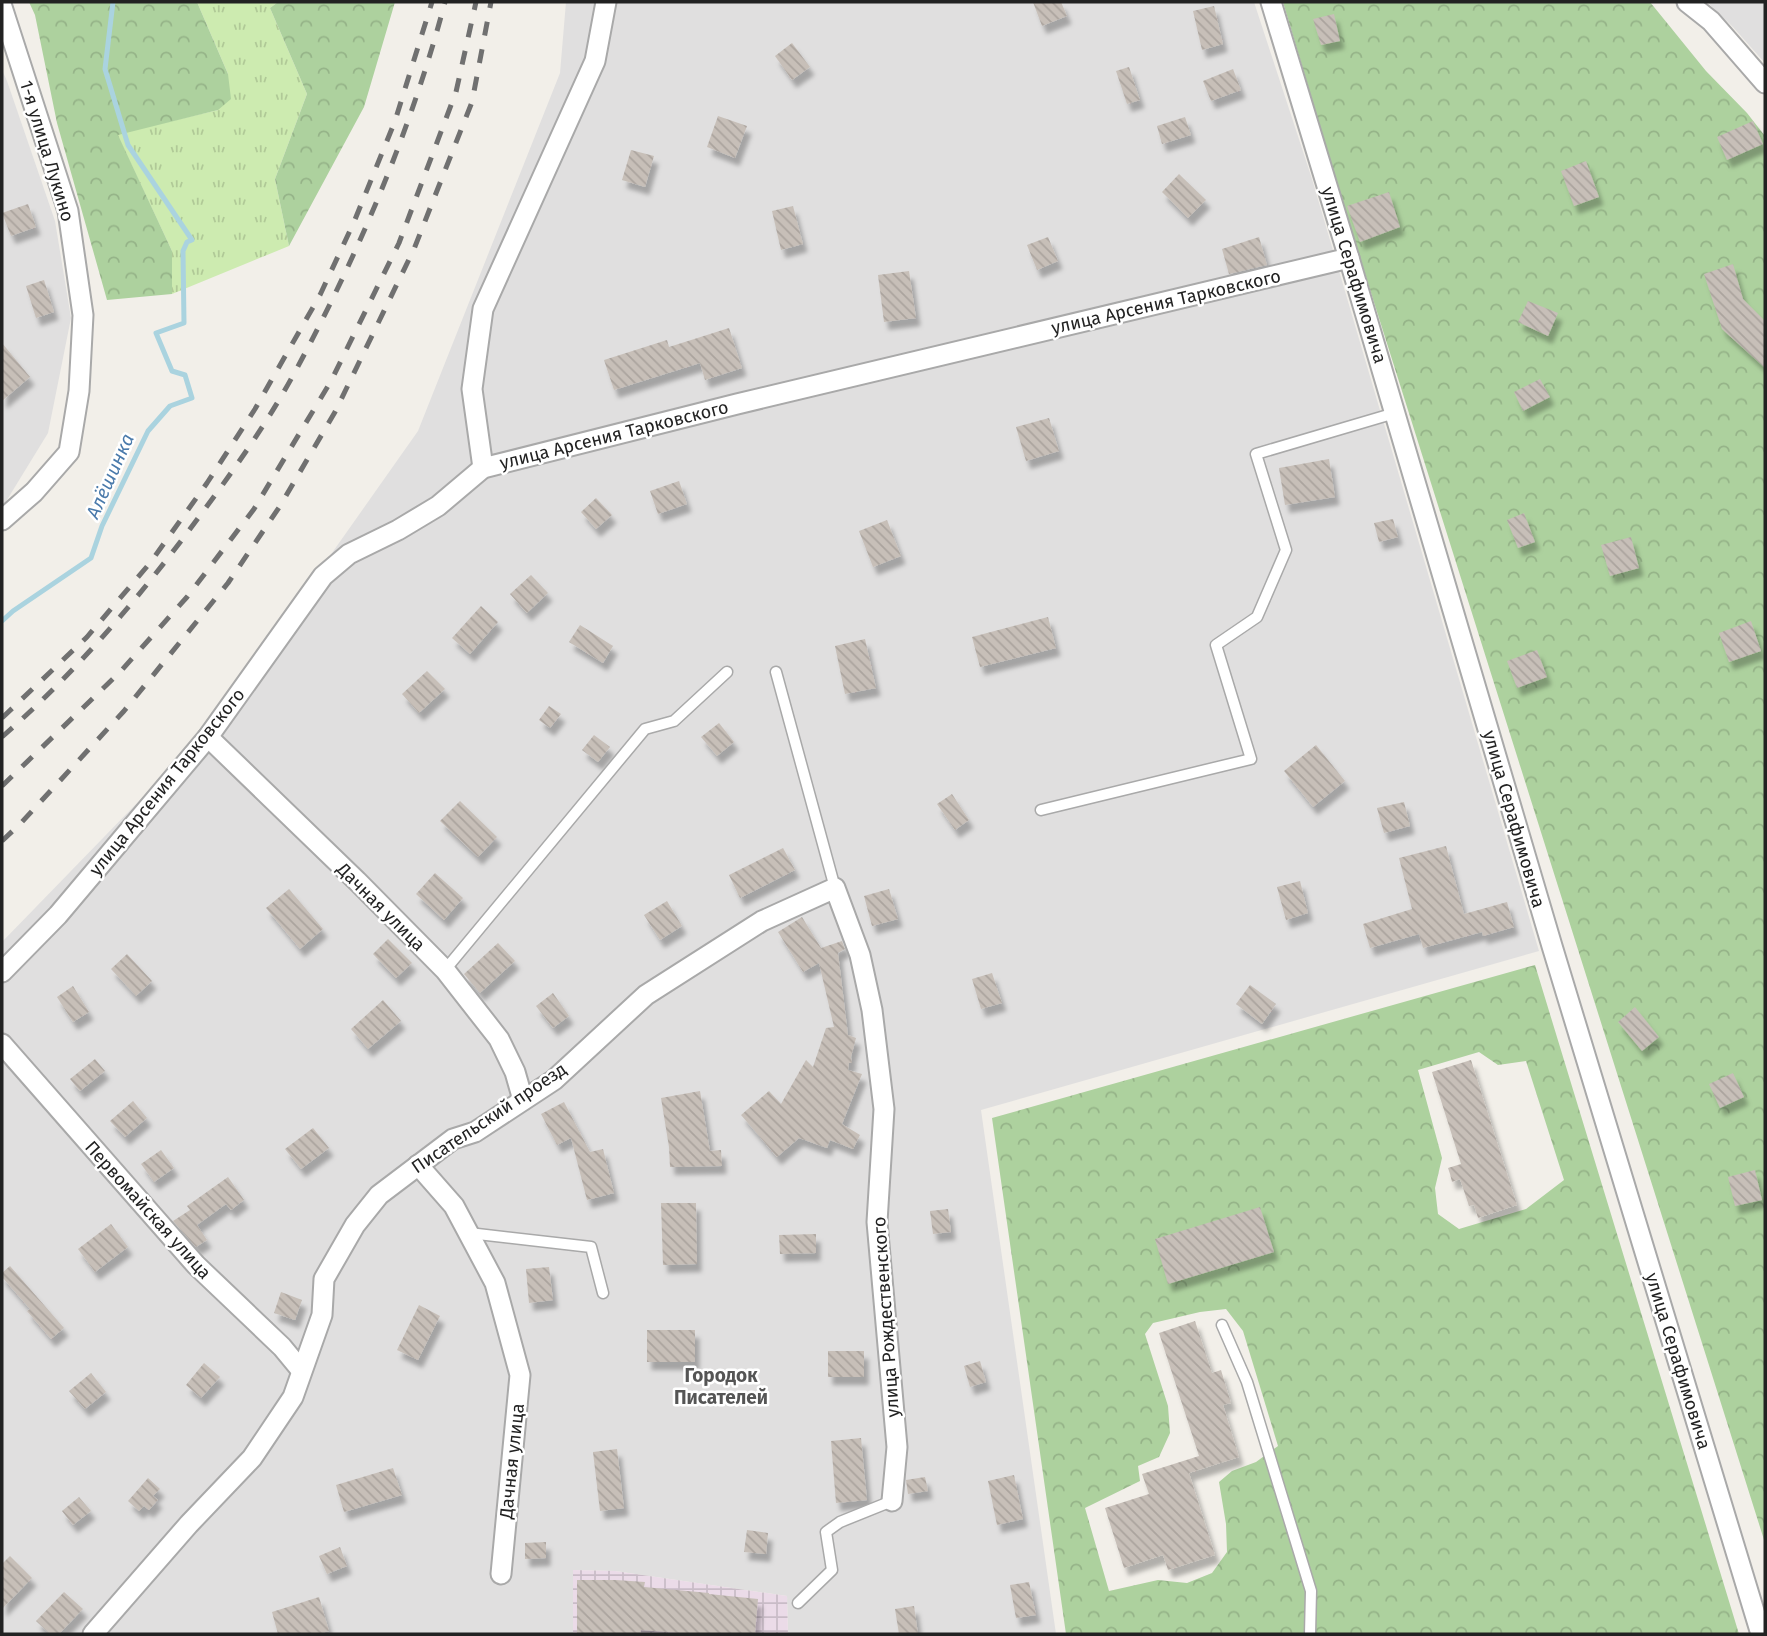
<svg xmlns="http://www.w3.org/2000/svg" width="1767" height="1636" font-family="'Fira Sans',sans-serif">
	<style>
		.residential { fill: #e0dfdf }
		.industrial { fill: url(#industrial-grid) }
		.grass { fill: url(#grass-tufts) }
		.forest { fill: url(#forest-crowns); fill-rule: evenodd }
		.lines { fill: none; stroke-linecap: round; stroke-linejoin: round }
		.stream { stroke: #aad3df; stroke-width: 5 }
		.building { fill: url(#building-back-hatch); filter: url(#shadow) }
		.lane-casing { stroke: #a9a9a9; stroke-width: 13 }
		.street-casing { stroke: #a9a9a9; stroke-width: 23 }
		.lane { stroke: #fff; stroke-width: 10 }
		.street { stroke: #fff; stroke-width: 19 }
		.rail { stroke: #707070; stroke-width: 5; stroke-dasharray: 14 14; stroke-linecap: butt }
		.labels { text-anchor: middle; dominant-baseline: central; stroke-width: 5; stroke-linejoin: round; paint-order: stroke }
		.street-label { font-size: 18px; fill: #222; stroke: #fff }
		.water-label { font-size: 19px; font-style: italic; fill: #4a7aab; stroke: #fff }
		.neighbourhood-label { font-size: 19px; font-weight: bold; fill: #555; stroke: #fff }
	</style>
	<defs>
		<pattern id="industrial-grid" width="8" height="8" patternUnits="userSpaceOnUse" patternTransform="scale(1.75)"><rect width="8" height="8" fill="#ebdbe8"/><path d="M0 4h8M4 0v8" fill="none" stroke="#c9bcc7"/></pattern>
		<pattern id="grass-tufts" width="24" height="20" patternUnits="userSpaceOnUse" patternTransform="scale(1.75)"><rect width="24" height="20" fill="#cdebb0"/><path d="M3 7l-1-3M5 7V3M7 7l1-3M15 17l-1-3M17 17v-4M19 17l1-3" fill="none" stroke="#b0c997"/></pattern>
		<pattern id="forest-crowns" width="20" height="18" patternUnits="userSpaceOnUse" patternTransform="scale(1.75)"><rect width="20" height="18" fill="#add19e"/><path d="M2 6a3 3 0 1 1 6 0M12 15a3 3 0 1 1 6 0" fill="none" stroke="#95b388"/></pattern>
		<pattern id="building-back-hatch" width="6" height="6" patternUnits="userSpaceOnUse" patternTransform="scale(1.75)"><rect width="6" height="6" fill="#c7bfb8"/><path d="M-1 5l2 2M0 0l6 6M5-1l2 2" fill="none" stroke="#aba49e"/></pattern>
		<filter id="shadow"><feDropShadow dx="4.5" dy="8" stdDeviation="2" flood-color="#0004"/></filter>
	</defs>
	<rect width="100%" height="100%" fill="#f2efe9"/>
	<g class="residential">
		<polygon points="566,2 1254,2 1312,179 1539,951 981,1110 1056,1634 788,1634 787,1596 615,1571 573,1570 573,1634 2,1634 2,942 205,733 418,431 560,73"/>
		<polygon points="1707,2 1765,2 1765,63 1733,27"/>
		<polygon points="2,70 7,81 55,221 71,318 48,433 2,508"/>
	</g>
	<polygon class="industrial" points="573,1570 615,1571 787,1596 788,1634 573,1634"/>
	<polygon class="grass" points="197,2 278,2 270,8 307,94 275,179 289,246 172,294 172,251 117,134 218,110 228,74"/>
	<g class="forest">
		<polygon points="29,2 197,2 228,74 231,99 218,110 118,135 172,251 172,294 107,300 57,123 35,15"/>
		<polygon points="278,2 395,2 364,107 289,246 275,179 307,94 270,8"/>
		<polygon points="1283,2 1650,2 1706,71 1747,113 1765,136 1765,1543 1344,207"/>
		<path d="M 1535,965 L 1739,1634 L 1066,1634 L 992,1118 ZM 1479,1052 L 1498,1065 L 1526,1061 L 1564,1180 L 1526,1209 L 1459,1229 L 1438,1214 L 1435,1188 L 1442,1158 L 1418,1070 ZM 1226,1309 L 1243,1331 L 1278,1446 L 1256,1462 L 1232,1471 L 1219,1482 L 1226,1524 L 1227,1552 L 1212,1573 L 1187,1583 L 1158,1580 L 1109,1591 L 1085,1508 L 1140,1481 L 1138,1466 L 1159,1457 L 1170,1433 L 1168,1406 L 1145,1334 L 1153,1323 L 1200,1312 Z"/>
	</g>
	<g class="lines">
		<polyline class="stream" points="2,621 13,611 91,558 102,526 148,431 170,406 192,398 185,375 172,371 156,333 184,323 183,251 187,242 192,240 128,145 105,69 113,2"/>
	</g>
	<g class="building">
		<polygon points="1033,2 1061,2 1067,16 1042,26"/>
		<polygon points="1214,6 1223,44 1202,50 1193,11"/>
		<polygon points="1334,14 1340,41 1321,45 1313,19"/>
		<polygon points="792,43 810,67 792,80 775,56"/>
		<polygon points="1129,67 1140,100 1127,104 1116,71"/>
		<polygon points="1233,69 1241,90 1211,101 1203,81"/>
		<polygon points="718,116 747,126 735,158 707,147"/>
		<polygon points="1185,117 1191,135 1162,144 1157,126"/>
		<polygon points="1753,121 1763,144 1727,160 1717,137"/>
		<polygon points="631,150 654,156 645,187 622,180"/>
		<polygon points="1586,161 1599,197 1574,206 1561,171"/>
		<polygon points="1179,174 1206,200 1188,218 1162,192"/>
		<polygon points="1389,192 1400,227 1360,242 1347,206"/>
		<polygon points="28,204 36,227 11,236 2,213"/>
		<polygon points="793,206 803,244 781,250 772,211"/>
		<polygon points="1048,237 1058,261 1037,270 1027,245"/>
		<polygon points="1259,237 1267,265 1229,274 1222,249"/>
		<polygon points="1733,264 1743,299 1765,321 1765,368 1722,329 1704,274"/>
		<polygon points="909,271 916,318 884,322 878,275"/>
		<polygon points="44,280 54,312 36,318 26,286"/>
		<polygon points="1528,301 1558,313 1548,336 1518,322"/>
		<polygon points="729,328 742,368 705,380 700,363 614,390 604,360 667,340 669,347"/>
		<polygon points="2,343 30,377 2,401"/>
		<polygon points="1540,379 1550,397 1523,411 1514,392"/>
		<polygon points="1049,418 1059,451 1026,461 1016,427"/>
		<polygon points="1329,459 1335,497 1285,505 1279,468"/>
		<polygon points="679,481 687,504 658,514 650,491"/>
		<polygon points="596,498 612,515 596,529 581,512"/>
		<polygon points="1524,513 1535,542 1518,548 1507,520"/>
		<polygon points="1393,519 1398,537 1379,542 1374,523"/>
		<polygon points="887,520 901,556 873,567 859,531"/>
		<polygon points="1631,537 1639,568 1610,576 1601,545"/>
		<polygon points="531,575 548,593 527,613 510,594"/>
		<polygon points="481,606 498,622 470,654 452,638"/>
		<polygon points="1048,617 1056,648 980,667 972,637"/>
		<polygon points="1751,621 1761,651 1729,662 1719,633"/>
		<polygon points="580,625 613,646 603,663 569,642"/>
		<polygon points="865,639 876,688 845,694 835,646"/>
		<polygon points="1537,650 1547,677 1517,688 1507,661"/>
		<polygon points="427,671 445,689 419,713 402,694"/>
		<polygon points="549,706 561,714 550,728 539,720"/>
		<polygon points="719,723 734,742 717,756 701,737"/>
		<polygon points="594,735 610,747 598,762 582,750"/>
		<polygon points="1316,745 1345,781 1313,807 1284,771"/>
		<polygon points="952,794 969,820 955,830 937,804"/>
		<polygon points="460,801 497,837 478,857 440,821"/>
		<polygon points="1404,802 1410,826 1384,833 1377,808"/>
		<polygon points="1446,846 1464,914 1507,902 1514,927 1483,936 1482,932 1423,948 1419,934 1370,948 1363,924 1412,909 1399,858"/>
		<polygon points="783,848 795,870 740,898 729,875"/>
		<polygon points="435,873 463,898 444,920 416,894"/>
		<polygon points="1300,881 1308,913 1286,920 1277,887"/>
		<polygon points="289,889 323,929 300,949 266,908"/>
		<polygon points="889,889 898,919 872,926 864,896"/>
		<polygon points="667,901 682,926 660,940 644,915"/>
		<polygon points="802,917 821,948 842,941 845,949 838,953 848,1035 856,1038 851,1057 852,1063 849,1063 848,1070 862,1074 842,1124 860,1135 853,1149 830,1140 827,1148 799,1138 777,1157 741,1115 769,1091 781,1104 806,1060 813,1067 826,1028 834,1027 819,963 803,972 778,932"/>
		<polygon points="388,939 412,963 396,978 373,954"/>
		<polygon points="498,943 515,961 480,993 464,974"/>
		<polygon points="127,954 152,981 136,996 111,969"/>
		<polygon points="992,973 1002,1003 981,1009 972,979"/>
		<polygon points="1250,985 1276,1004 1262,1024 1236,1004"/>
		<polygon points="73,986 89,1012 73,1022 57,997"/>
		<polygon points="553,993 569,1016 553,1028 536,1006"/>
		<polygon points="383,1000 401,1021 368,1049 351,1029"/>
		<polygon points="1635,1007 1659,1037 1642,1051 1618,1022"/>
		<polygon points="95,1059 105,1071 80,1091 70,1079"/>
		<polygon points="1471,1060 1517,1205 1478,1218 1474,1205 1469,1206 1460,1179 1452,1182 1450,1174 1448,1168 1461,1164 1432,1072"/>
		<polygon points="1733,1073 1744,1097 1720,1108 1709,1084"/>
		<polygon points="700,1091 710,1151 721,1150 722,1166 670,1167 669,1147 661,1098"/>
		<polygon points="133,1101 147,1118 125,1137 110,1121"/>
		<polygon points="564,1102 590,1152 603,1149 614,1193 587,1200 571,1138 557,1145 541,1114"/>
		<polygon points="313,1128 329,1148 301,1169 285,1149"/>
		<polygon points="161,1150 174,1168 154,1182 141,1164"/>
		<polygon points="1755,1170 1762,1200 1735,1206 1728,1177"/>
		<polygon points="228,1177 244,1200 231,1210 226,1204 197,1225 207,1240 196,1247 173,1221 190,1210 187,1206"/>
		<polygon points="661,1203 696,1203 697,1264 663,1265"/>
		<polygon points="1260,1207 1274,1252 1168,1284 1155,1239"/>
		<polygon points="948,1209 951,1232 933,1234 930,1211"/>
		<polygon points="111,1224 128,1247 95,1272 78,1249"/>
		<polygon points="816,1234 816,1253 780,1254 779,1235"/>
		<polygon points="10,1266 64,1328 51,1339 27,1311 30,1309 2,1277 2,1273"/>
		<polygon points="549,1267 553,1300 529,1303 526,1269"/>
		<polygon points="281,1292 302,1300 295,1320 274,1313"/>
		<polygon points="419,1305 440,1316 418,1360 397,1350"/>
		<polygon points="1195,1321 1212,1373 1221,1370 1231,1403 1223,1405 1239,1457 1189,1473 1215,1555 1168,1570 1163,1555 1124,1568 1105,1508 1149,1494 1142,1474 1199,1456 1159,1333"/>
		<rect x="647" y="1330" width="48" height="32"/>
		<rect x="828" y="1351" width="36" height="26"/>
		<polygon points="980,1361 986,1382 970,1387 964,1366"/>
		<polygon points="204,1363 220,1377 201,1398 186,1385"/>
		<polygon points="91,1373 106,1392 85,1409 69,1391"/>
		<polygon points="861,1438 867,1500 836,1503 831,1441"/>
		<polygon points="617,1449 624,1508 600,1511 593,1452"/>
		<polygon points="393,1468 402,1495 344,1512 336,1485"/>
		<polygon points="1014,1475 1023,1519 997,1525 988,1481"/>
		<polygon points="925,1477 928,1491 908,1494 906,1480"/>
		<polygon points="148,1478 160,1489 153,1496 158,1500 149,1510 144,1506 139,1511 128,1501"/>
		<polygon points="79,1497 91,1511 73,1525 62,1511"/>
		<polygon points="747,1530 768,1533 766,1554 744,1552"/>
		<polygon points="546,1542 546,1558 525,1559 525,1543"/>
		<polygon points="340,1547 347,1566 327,1574 319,1556"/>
		<polygon points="10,1556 32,1578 2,1609 2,1564"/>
		<polygon points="577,1580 616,1580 645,1582 644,1587 709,1593 709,1594 758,1599 755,1634 694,1634 641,1630 640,1634 577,1634"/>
		<polygon points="1029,1582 1036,1615 1016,1618 1010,1585"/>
		<polygon points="64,1592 83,1609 59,1634 50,1634 36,1621"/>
		<polygon points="319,1597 329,1631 318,1634 278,1634 272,1612"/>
		<polygon points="914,1606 918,1634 899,1634 895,1609"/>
	</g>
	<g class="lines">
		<g class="lane-casing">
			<g id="lane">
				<polyline points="776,672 835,888"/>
				<polyline points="1041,810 1251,759 1216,645 1257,617 1286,550 1256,454 1395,413"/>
				<polyline points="445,970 645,729 674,721 727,672"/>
				<polyline points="469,1233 591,1247 603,1293"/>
				<polyline points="1222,1325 1247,1382 1311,1591 1310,1634"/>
				<polyline points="798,1603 832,1570 826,1532 840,1522 892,1501"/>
			</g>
		</g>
		<g class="street-casing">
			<g id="street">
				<polyline points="1271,2 1349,258 1552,946 1761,1634"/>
				<polyline points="1687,2 1711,21 1765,83"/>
				<polyline points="2,7 68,211 83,315 79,391 69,452 34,492 2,520"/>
				<polyline points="483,468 472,389 483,309 595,61 606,2"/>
				<polyline points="208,737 357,881 445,970 499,1039 515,1072 523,1100"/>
				<polyline points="2,972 58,915 208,737 323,576 349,554 398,530 438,506 483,468 737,404 1349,258"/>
				<polyline points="2,1044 196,1265 282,1347 301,1370"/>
				<polyline points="418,1165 454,1206 495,1283 520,1375 501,1574"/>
				<polyline points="93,1634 189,1524 252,1458 293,1397 322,1315 324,1279 355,1225 379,1195 453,1139 475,1132 554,1080 646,995 762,921 835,888 860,955 872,1010 884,1109 877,1222 897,1447 892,1501"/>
			</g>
		</g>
		<use href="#lane" class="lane"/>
		<use href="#street" class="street"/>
		<g class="rail">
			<polyline points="2,718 87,637 150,563 207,483 255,409 320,295 354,222 395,121 432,2"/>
			<path d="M 2,737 C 73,675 134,604 190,529 C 228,478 266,426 296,370 C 359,253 411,130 445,2"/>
			<polyline points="2,786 120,672 187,597 254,509 331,381 399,243 456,92 476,2"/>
			<polyline points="2,841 21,823 124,711 228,583 280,506 335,412 414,249 472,102 491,2"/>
		</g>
	</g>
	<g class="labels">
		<g class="street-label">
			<text transform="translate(47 151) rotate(73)">1-я улица Лукино</text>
			<text transform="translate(1354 275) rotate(73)">улица Серафимовича</text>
			<text transform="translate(1166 302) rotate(-13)">улица Арсения Тарковского</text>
			<text transform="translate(614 435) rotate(-14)">улица Арсения Тарковского</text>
			<text transform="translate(167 782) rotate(-51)">улица Арсения Тарковского</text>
			<text transform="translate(1514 819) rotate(74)">улица Серафимовича</text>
			<text transform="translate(381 907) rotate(45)">Дачная улица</text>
			<text transform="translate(489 1118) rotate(-34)">Писательский проезд</text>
			<text transform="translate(148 1210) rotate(48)">Первомайская улица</text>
			<text transform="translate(886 1317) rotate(-94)">улица Рождественского</text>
			<text transform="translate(1678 1361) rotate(73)">улица Серафимовича</text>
			<text transform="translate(512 1461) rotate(-84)">Дачная улица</text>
		</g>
		<g class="water-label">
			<text transform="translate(110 476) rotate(-66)">Алёшинка</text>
		</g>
		<g class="neighbourhood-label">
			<text x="721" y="1375">Городок<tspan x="721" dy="22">Писателей</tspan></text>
		</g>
	</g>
	<rect width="1767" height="1636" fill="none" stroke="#222222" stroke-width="7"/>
</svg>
